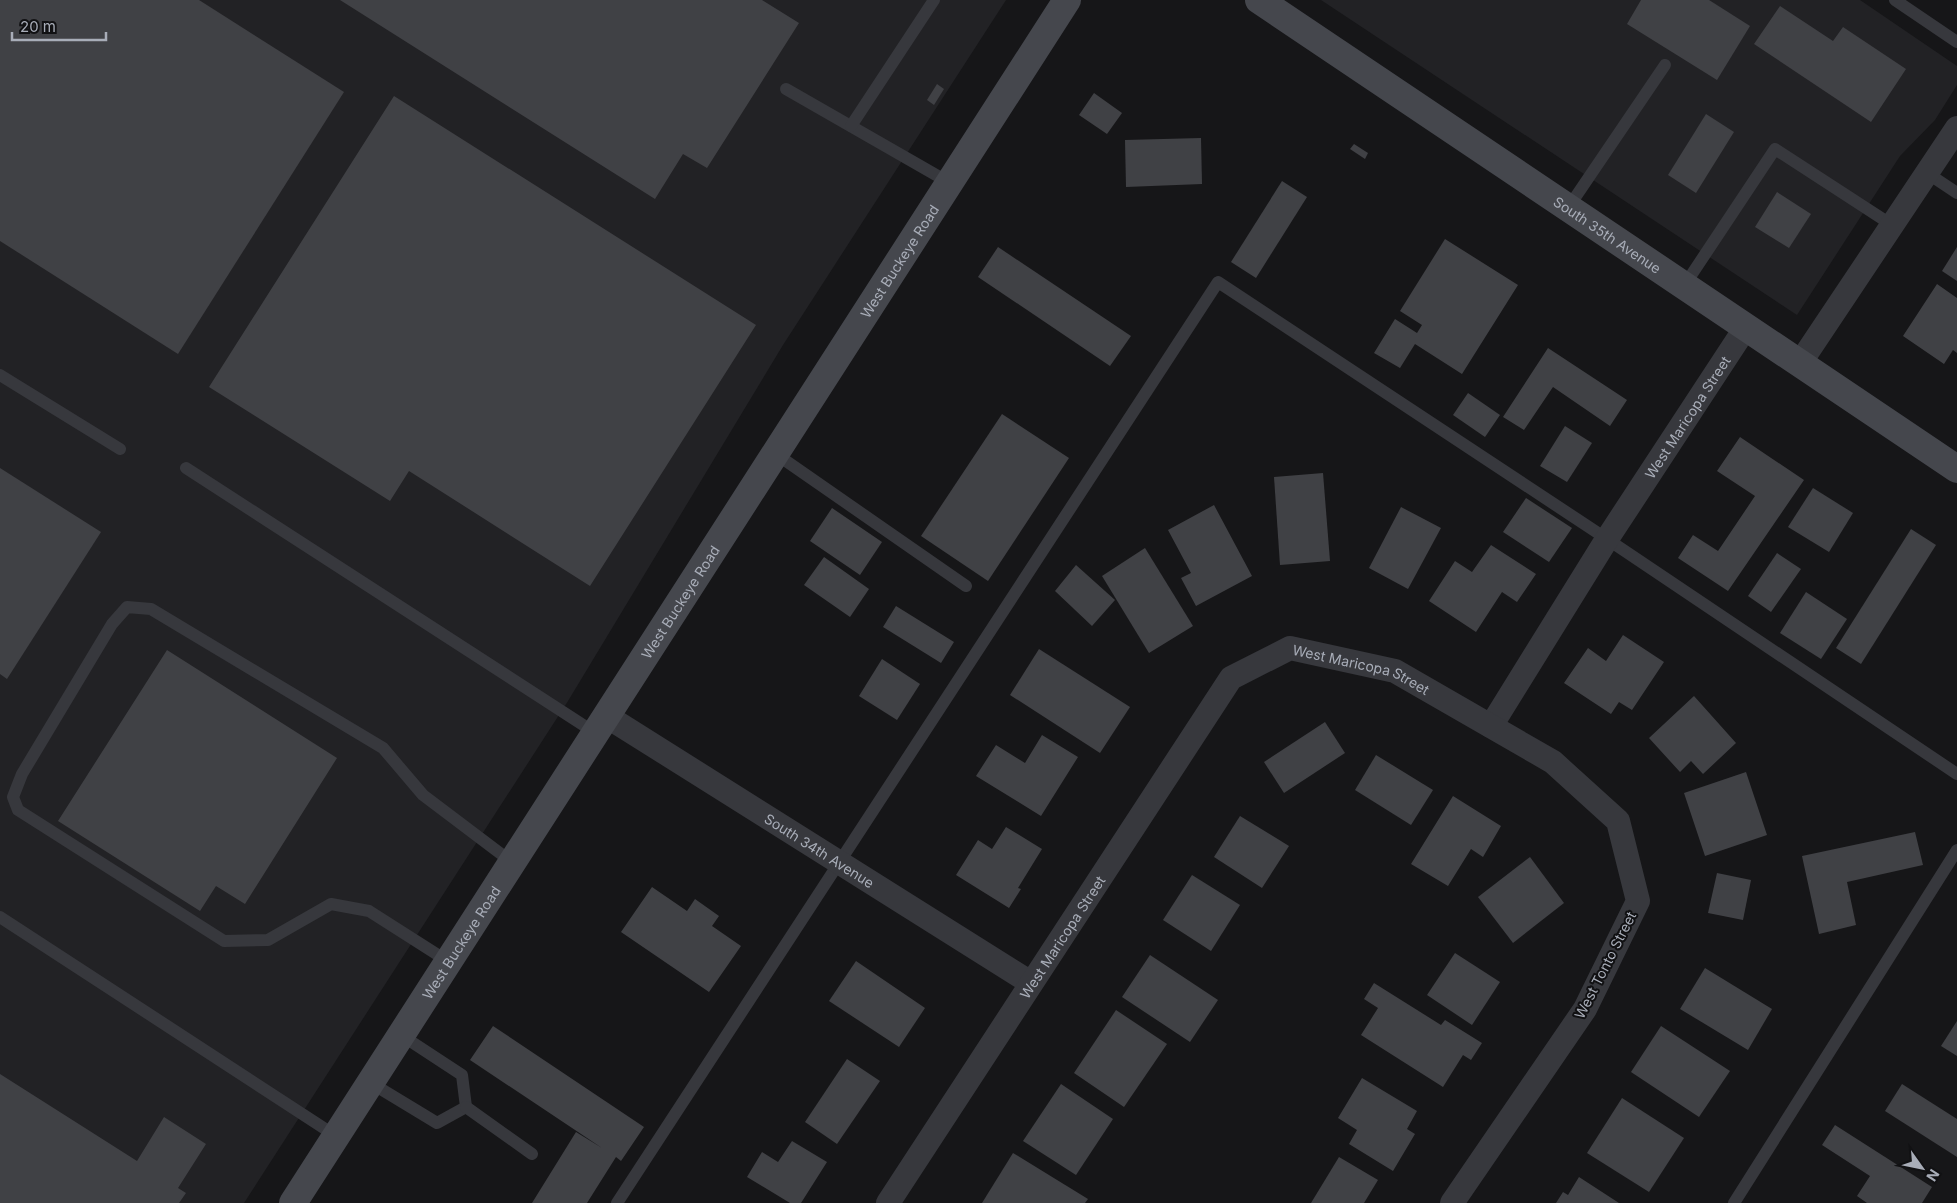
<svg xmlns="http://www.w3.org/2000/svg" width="1957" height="1203" font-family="Inter,sans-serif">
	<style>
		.built { fill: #222225 }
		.building { fill: #404145 }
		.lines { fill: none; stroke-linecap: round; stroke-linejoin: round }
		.lane { stroke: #37383d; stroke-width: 12 }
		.street { stroke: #37383d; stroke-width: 24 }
		.secondary { stroke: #45474d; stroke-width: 28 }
		.labels { text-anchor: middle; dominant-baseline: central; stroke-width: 4; stroke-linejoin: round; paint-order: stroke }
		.street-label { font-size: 14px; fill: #a8adb8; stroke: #111113 }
	</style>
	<rect width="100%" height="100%" fill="#161618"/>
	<g class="built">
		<polygon points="0,0 1006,0 783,345 568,701 244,1203 0,1203"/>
		<polygon points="1321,0 1860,0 1957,66 1957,85 1935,120 1900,156 1797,315"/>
	</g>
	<g class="building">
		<polygon points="0,0 199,0 344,92 178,354 0,241"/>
		<polygon points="340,0 762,0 799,23 707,168 683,154 655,199"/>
		<polygon points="1641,0 1709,0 1750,26 1717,80 1627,24"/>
		<polygon points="1780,6 1833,41 1843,27 1906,69 1871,122 1754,44"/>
		<polygon points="937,84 944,89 934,105 927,100"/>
		<polygon points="1094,93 1122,113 1107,134 1079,115"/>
		<polygon points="394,96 756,325 590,586 409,471 390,501 209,387"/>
		<polygon points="1706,114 1734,132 1696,193 1668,175"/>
		<polygon points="1201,138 1202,184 1126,187 1125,140"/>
		<polygon points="1354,144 1368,153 1365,159 1350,149"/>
		<polygon points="1282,181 1307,197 1256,278 1231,262"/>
		<polygon points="1777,192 1811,214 1789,248 1755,227"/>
		<polygon points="1445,239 1518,285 1462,374 1415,344 1400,368 1374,353 1395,319 1417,333 1422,325 1400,311"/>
		<polygon points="998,247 1131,336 1110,366 978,277"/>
		<polygon points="1957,247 1957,281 1942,271"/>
		<polygon points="1937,284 1957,298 1957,353 1953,350 1944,364 1903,336"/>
		<polygon points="1548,348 1627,400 1610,426 1553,387 1524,430 1503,417"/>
		<polygon points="1468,393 1500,415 1485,437 1453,415"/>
		<polygon points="1002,414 1069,458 988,581 921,536"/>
		<polygon points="1565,426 1592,443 1567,482 1540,466"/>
		<polygon points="1740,437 1804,480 1728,591 1678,558 1693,535 1718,551 1755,496 1717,471"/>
		<polygon points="0,468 101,532 7,679 0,674"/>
		<polygon points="1323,473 1330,561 1280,565 1274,477"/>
		<polygon points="1813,488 1853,513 1829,552 1788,527"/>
		<polygon points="1526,498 1572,528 1549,562 1503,532"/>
		<polygon points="1214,505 1252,576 1196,606 1181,578 1191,573 1168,530"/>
		<polygon points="1401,507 1441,528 1408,589 1369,568"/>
		<polygon points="832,508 882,542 860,575 810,541"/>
		<polygon points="1911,529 1936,545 1861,664 1836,648"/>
		<polygon points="1491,545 1536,574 1517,602 1502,592 1476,632 1429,601 1455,561 1472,572"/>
		<polygon points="1145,548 1193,626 1149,653 1102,576"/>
		<polygon points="1777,553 1801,569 1771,612 1748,596"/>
		<polygon points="824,557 869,589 850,617 804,585"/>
		<polygon points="1076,565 1115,600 1092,626 1055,591"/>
		<polygon points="1806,592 1847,619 1821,659 1780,633"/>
		<polygon points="896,606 954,642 941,663 883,627"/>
		<polygon points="1623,635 1664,662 1632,710 1619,702 1611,714 1564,683 1588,648 1606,661"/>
		<polygon points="1039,649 1130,707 1100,753 1010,695"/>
		<polygon points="167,650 337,758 245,904 216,886 200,911 58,821"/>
		<polygon points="882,659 920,684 897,720 859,696"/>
		<polygon points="1694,696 1736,743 1703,774 1691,761 1680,772 1649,738"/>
		<polygon points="1325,722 1345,753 1284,793 1264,762"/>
		<polygon points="1042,735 1078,757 1041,816 976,776 996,745 1025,763"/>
		<polygon points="1376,755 1433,790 1411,825 1355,790"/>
		<polygon points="1746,772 1767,835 1705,856 1684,793"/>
		<polygon points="1453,796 1501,826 1483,857 1471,849 1448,886 1411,864"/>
		<polygon points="1240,816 1289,846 1262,888 1214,857"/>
		<polygon points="1006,827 1042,849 1018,888 1021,889 1009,908 956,875 978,840 992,849"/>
		<polygon points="1915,832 1923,865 1847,882 1856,925 1819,934 1802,856"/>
		<polygon points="1530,857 1564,903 1513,943 1478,897"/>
		<polygon points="1717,873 1751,880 1743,920 1708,913"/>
		<polygon points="1192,875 1240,905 1211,951 1163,920"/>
		<polygon points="652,887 687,911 695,899 719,916 712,926 741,946 709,992 621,932"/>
		<polygon points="1455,953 1500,982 1472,1025 1427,995"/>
		<polygon points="1150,955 1218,1000 1190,1042 1122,997"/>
		<polygon points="856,961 925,1008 899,1047 829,1001"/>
		<polygon points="1705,968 1772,1009 1748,1050 1680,1009"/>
		<polygon points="1374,983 1441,1025 1445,1020 1482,1043 1471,1060 1463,1055 1443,1087 1361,1035 1378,1008 1364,999"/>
		<polygon points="1116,1010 1167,1044 1124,1107 1074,1073"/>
		<polygon points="1957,1021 1957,1056 1941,1046"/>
		<polygon points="493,1026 644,1127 621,1161 616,1157 587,1203 532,1203 576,1132 602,1148 470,1060"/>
		<polygon points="1661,1026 1730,1071 1699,1117 1631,1072"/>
		<polygon points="847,1059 880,1081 837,1144 805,1122"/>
		<polygon points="0,1074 137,1161 164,1117 206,1144 178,1188 186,1193 179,1203 0,1203"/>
		<polygon points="1362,1078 1417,1111 1407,1129 1415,1134 1393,1171 1349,1144 1357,1130 1338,1118"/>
		<polygon points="1061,1084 1113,1119 1076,1175 1023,1141"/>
		<polygon points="1902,1084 1957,1119 1957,1157 1885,1111"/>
		<polygon points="1622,1098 1684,1138 1649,1192 1587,1153"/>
		<polygon points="1835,1125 1932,1187 1922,1203 1867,1203 1857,1196 1870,1176 1822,1145"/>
		<polygon points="792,1141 827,1162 801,1203 790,1203 747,1177 762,1152 778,1162"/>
		<polygon points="1013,1153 1088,1199 1085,1203 982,1203"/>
		<polygon points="1339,1157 1378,1180 1364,1203 1311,1203"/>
		<polygon points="1579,1177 1619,1203 1556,1203 1563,1192 1568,1195"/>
	</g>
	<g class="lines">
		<g class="lane">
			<polyline points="1895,0 1957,42"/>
			<polyline points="786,89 950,183"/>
			<polyline points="851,126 934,0"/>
			<polyline points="1927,173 1957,193"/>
			<polyline points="1568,208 1665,65"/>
			<polyline points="1684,286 1775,149 1892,225"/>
			<polyline points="0,375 120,449"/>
			<polyline points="776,454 966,586"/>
			<polyline points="186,468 597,734"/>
			<polyline points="0,917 336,1136"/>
			<polyline points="449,962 369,911 331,904 268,940 224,941 18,810 13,797 22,774 112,624 127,607 151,609 383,748 423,795 513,863"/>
			<polyline points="371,1083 437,1123 466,1107 462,1075 401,1035"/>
			<polyline points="466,1107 532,1154"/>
			<polyline points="617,1203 1218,282 1607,539 1957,774"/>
			<polyline points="1734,1203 1957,850"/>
		</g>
		<g class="street">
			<polyline points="1800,363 1957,128"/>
			<path id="s1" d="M 608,717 L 1031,983"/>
			<path id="s2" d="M 1491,726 L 1607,539 L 1746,327"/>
			<path id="s3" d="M 888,1203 L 1231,678 L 1290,648 L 1395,671 L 1553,762 L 1618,821 L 1638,901 L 1585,1009 L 1452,1203"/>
		</g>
		<g class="secondary">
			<path id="s4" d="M 1259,0 L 1957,469"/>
			<path id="s5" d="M 293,1203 L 1067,0"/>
		</g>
	</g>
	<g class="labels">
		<g class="street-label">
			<text stroke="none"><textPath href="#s4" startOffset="420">South 35th Avenue</textPath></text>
			<text stroke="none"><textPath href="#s5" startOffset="1120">West Buckeye Road</textPath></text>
			<text stroke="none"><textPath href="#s2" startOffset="366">West Maricopa Street</textPath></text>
			<text stroke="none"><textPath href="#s5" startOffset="715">West Buckeye Road</textPath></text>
			<text stroke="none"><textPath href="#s3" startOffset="768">West Maricopa Street</textPath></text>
			<text stroke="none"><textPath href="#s1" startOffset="250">South 34th Avenue</textPath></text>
			<text stroke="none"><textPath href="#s3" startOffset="318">West Maricopa Street</textPath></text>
			<text stroke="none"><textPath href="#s5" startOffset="310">West Buckeye Road</textPath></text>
			<text transform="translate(1605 965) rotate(-63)">West Tonto Street</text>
		</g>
	</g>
	<g transform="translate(1922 1168) rotate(123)" stroke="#111113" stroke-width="4" paint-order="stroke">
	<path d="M0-4L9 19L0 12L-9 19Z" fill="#a8adb8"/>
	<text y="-8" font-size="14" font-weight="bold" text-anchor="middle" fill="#a8adb8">N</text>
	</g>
	<path d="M12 32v8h94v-8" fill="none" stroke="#a8adb8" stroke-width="2.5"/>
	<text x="20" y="32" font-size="15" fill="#a8adb8" stroke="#111113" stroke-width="4" paint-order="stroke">20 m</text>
</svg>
